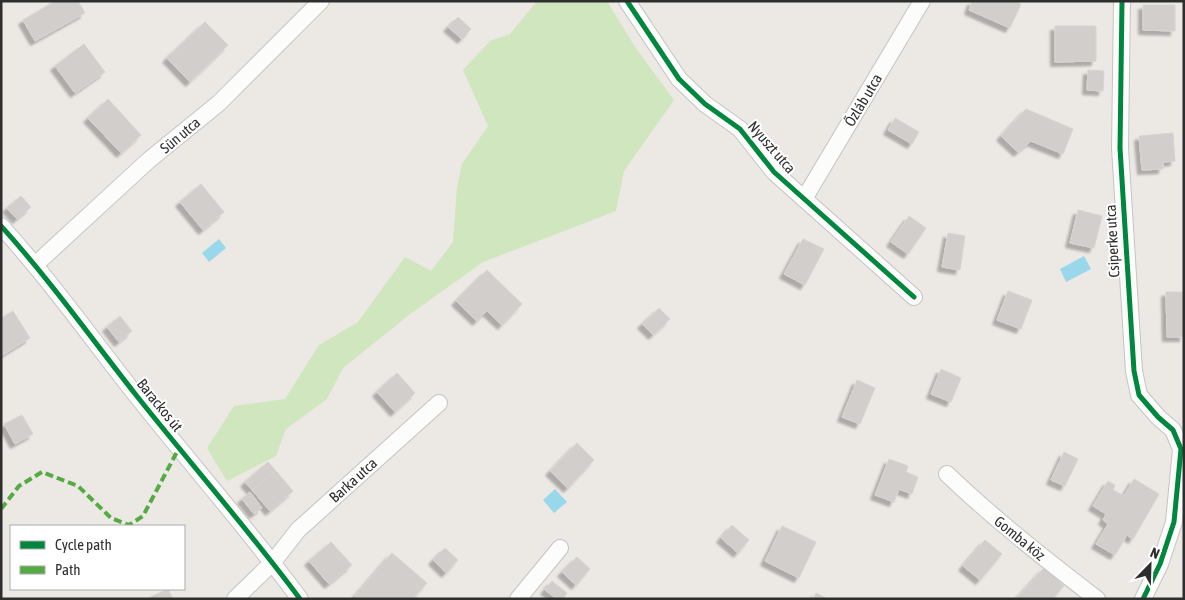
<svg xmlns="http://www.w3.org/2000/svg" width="1185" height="600" font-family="'Asap Condensed',sans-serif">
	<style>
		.green { fill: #cfe6be }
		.water { fill: #99d8eb }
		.building { fill: #d1cecb; stroke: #d7d4d0; filter: url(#shadow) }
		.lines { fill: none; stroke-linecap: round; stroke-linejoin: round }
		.street-casing { stroke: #c5c4c4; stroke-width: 18 }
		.street { stroke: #fcfcfb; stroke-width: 16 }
		.quiet { stroke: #54ab44; stroke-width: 4; stroke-dasharray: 8 4; stroke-linecap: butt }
		.cycleway-casing { stroke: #fff; stroke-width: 8 }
		.cycleway { stroke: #00873e; stroke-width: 5 }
		.labels { text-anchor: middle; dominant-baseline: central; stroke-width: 4; stroke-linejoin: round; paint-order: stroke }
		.street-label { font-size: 15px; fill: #2e2e2e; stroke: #fff }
	</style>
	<defs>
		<filter id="shadow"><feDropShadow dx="-4.5" dy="4.5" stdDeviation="1" flood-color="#0004"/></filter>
	</defs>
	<rect width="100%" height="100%" fill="#ece8e4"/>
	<polygon class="green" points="537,1 607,1 635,47 674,100 624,171 616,211 483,262 409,315 343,368 327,399 286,429 276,456 227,481 207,448 234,406 285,399 319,345 358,322 405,257 431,271 453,242 457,187 462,164 488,126 463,70 490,41 510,34"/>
	<g class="water">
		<polygon points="219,239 226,248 209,262 202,253"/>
		<polygon points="1084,256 1091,269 1066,282 1060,269"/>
		<polygon points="555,489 567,502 554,513 543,500"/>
	</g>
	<g class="building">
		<polygon points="55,1 78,1 85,13 35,41 23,20"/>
		<polygon points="972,1 1015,1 1021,4 1010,28 969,10"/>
		<polygon points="1143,5 1175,5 1175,31 1143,30"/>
		<polygon points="458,17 471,29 462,39 448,27"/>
		<polygon points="205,22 228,45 190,82 167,58"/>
		<polygon points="1055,26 1096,26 1096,61 1055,62"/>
		<polygon points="84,44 105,72 75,93 55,66"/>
		<polygon points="1088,70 1104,71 1103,91 1087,90"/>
		<polygon points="108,99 141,135 121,153 88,118"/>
		<polygon points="1026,109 1073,129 1063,154 1031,141 1018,152 1001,136"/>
		<polygon points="895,118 919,132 912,144 888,130"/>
		<polygon points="1173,133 1175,161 1163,162 1163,169 1142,170 1139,136"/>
		<polygon points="201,184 224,212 203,230 180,202"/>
		<polygon points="21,196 31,207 17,219 7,208"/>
		<polygon points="1078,210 1102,216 1094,248 1070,243"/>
		<polygon points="909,216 926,228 908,254 891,242"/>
		<polygon points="948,233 965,236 960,270 942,267"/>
		<polygon points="803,239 824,249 805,285 784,274"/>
		<polygon points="487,270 522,304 502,325 487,311 477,321 456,301"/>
		<polygon points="1008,291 1032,300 1021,329 997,320"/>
		<polygon points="1166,292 1184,292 1184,337 1167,337"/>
		<polygon points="659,308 670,319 653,335 642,324"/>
		<polygon points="13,311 30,338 1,356 1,318"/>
		<polygon points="120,316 132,331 119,342 107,327"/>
		<polygon points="941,369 961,378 951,402 931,394"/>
		<polygon points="397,373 415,393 395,412 377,392"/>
		<polygon points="857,380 875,388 860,424 842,417"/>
		<polygon points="22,415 33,434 15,444 4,424"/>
		<polygon points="577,443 594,460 568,488 550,471"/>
		<polygon points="1064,452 1078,459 1065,486 1051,480"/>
		<polygon points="889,459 908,466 906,472 918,477 912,494 899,489 894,502 875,495"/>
		<polygon points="268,462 276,471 252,490 245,482"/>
		<polygon points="276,471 293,491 270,511 252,490"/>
		<polygon points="1134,479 1159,494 1133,539 1127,535 1115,555 1096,544 1108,524 1103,520 1106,514 1093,506 1108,481 1115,485 1113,490 1124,496"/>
		<polygon points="250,492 262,508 254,514 242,499"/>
		<polygon points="732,525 749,540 738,553 721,538"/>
		<polygon points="782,526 816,542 799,578 765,561"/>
		<polygon points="985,540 1002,554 980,580 963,566"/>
		<polygon points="331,542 352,565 329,584 309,561"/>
		<polygon points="445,548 458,560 446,573 433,560"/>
		<polygon points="392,553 427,583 413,599 357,599 355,596"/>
		<polygon points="577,557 590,569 576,585 562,572"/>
		<polygon points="1044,568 1064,586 1052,599 1016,599"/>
		<polygon points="552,581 567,593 563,599 557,599 545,590"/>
		<polygon points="168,589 173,599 146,599"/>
		<polygon points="816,593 828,599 813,599"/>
	</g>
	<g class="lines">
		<g class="street-casing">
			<g id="street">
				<polyline points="627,1 679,79 705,104 740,129 774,172 914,297"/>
				<polyline points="1122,1 1120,148 1134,371 1139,395 1158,417 1173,430 1181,449 1174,522 1160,564 1143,599"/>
				<polyline points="804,199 922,1"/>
				<path d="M 1,226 C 50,280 91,338 136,395 C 190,463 248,529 300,599"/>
				<polyline points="36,264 149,160 219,103 321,1"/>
				<path d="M 947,474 C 994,519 1045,559 1097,599"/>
				<polyline points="235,599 273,562 298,530 439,403"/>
				<polyline points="518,599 560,548"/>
			</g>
		</g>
		<use href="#street" class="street"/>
		<polyline class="quiet" points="1,509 19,486 42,472 78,486 111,518 129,525 143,516 179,448"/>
		<g class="cycleway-casing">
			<g id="cycleway">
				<polyline points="627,1 679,79 705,104 740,129 774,172 914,297"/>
				<polyline points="1122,1 1120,148 1134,371 1139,395 1158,417 1173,430 1181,449 1174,522 1160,564 1143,599"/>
				<path d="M 1,226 C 50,280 91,338 136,395 C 190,463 248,529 300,599"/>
			</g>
		</g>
		<use href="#cycleway" class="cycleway"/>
	</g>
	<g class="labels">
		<g class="street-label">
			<text transform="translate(863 100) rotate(-59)">Őzláb utca</text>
			<text transform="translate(180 135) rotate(-40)">Sün utca</text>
			<text transform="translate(772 147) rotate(49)">Nyuszt utca</text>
			<text transform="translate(1112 241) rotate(-93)">Csiperke utca</text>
			<text transform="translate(160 405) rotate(51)">Barackos út</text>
			<text transform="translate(353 480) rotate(-42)">Barka utca</text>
			<text transform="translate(1020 538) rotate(39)">Gomba köz</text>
		</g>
	</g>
	<rect width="1185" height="600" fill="none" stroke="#2e2e2e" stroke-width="5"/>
	<rect x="10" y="525" width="175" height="65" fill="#ffffff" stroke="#ababab"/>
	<rect x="20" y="541" width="25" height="8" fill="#00873e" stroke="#ababab"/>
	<text x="55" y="550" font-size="15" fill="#2e2e2e">Cycle path</text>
	<rect x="20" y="566" width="25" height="8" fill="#54ab44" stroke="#ababab"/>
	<text x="55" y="575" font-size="15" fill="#2e2e2e">Path</text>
	<g transform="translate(1150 565) rotate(23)" stroke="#ffffff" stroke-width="4" paint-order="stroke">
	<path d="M0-4L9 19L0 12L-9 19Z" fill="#2e2e2e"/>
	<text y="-8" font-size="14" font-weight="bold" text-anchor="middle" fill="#2e2e2e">N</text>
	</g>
</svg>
